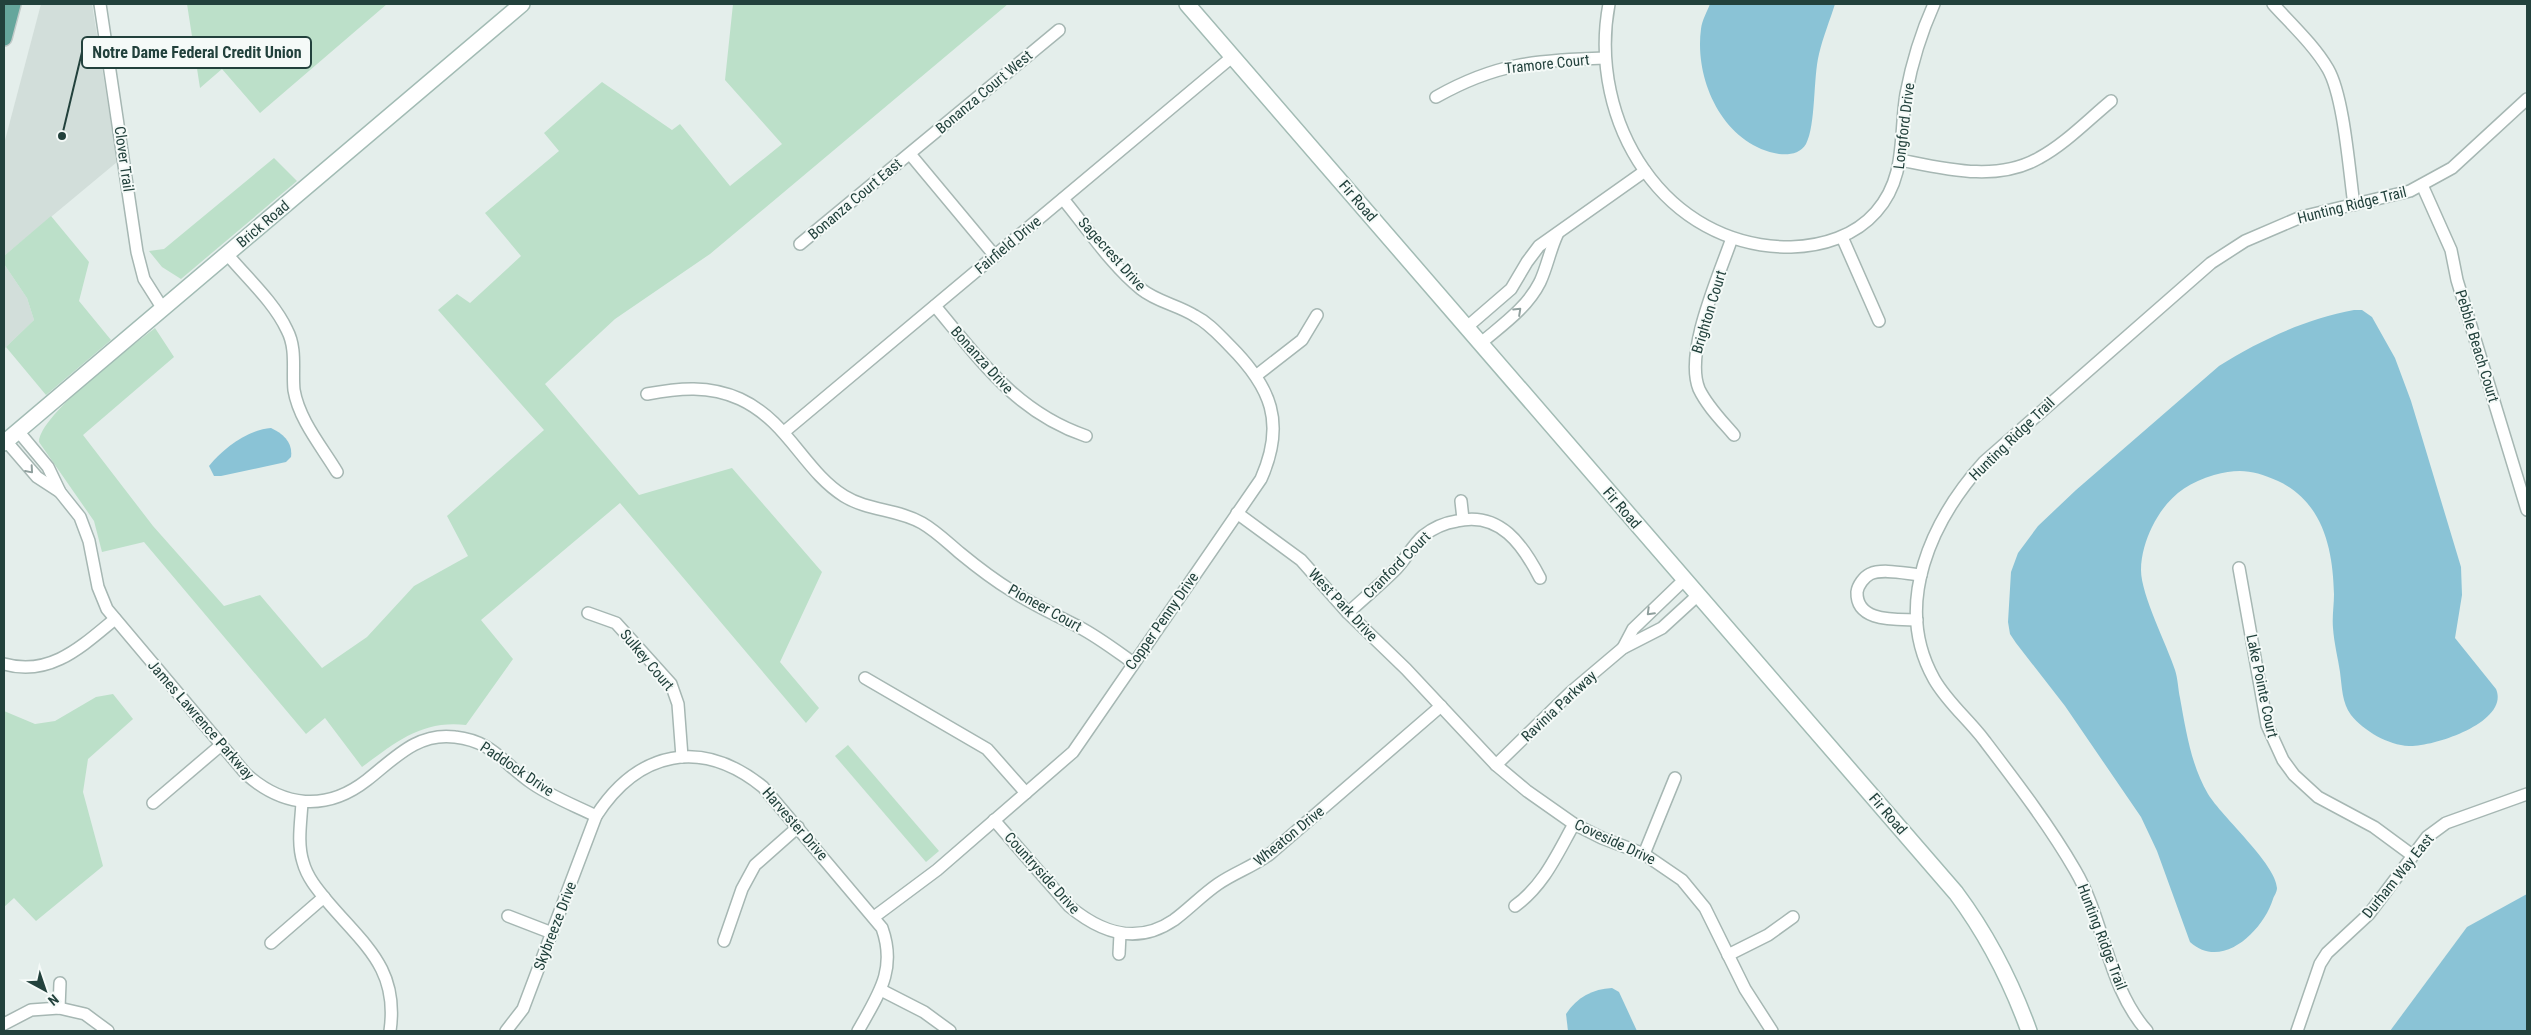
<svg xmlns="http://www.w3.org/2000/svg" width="2531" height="1035" font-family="'Roboto Condensed',sans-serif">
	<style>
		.built { fill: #d2deda }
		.green { fill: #bce0c9 }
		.water { fill: #8ac3d6 }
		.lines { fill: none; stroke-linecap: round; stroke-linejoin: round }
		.street-casing { stroke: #a6b7b3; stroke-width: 14 }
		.secondary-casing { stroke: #a2bbb4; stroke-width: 18 }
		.primary-casing { stroke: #c1cac8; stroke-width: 18 }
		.street { stroke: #fff; stroke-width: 11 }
		.secondary { stroke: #fff; stroke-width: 15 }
		.primary { stroke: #66a69c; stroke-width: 15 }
		.oneway { stroke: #90a09e }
		.labels { text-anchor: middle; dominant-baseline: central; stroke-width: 4; stroke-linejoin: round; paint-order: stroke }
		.street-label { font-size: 15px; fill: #22413c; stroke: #f5faf8 }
		.leader { fill: none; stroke: #22413c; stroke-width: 2 }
		.callout-dot { fill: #22413c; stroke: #f5faf8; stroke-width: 2 }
		.callout { fill: #f5faf8; stroke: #22413c; stroke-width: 2 }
		.callout-label { font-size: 16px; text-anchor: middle; font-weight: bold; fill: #22413c }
	</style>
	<rect width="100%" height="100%" fill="#e4eeeb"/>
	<g class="built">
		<polygon points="41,4 92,4 117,162 4,256 4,144"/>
		<polygon points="4,264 27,298 34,320 4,349"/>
	</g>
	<g class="green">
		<polygon points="187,4 387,4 260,113 222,69 200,88"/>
		<path d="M 733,4 L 1008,4 L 710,254 L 615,319 L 545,384 L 639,495 L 732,468 L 822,572 L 780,662 L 819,708 L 806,723 L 620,503 L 481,620 L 513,659 L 466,725 C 422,720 396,742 362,767 L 325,718 L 306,734 L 144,542 L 102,552 L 94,521 L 39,442 C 40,414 131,347 155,328 L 174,357 L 83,435 L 153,526 L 224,606 L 260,595 L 322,668 L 367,637 L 414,586 L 468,556 L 447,516 L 544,430 L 438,310 L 457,294 L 470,303 L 521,256 L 485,213 L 559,151 L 544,133 L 602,82 L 672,130 L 680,124 L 730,186 L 782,144 L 725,80 Z"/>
		<polygon points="274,158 297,181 181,279 162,267 149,251 164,249"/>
		<polygon points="51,216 89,262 79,301 111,340 46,395 6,347 34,320 27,298 4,264 4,256"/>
		<polygon points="113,694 133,719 88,759 83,792 103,866 36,921 14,898 4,907 4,711 35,724 55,721 96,697"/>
		<polygon points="848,745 939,851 926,862 835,756"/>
	</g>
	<g class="water">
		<path d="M 1710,4 L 1835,4 C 1830,20 1823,37 1819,54 C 1813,78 1816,125 1806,144 C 1800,154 1789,155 1779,154 C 1724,145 1694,81 1701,29 C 1702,20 1707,12 1710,4 Z"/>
		<path d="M 2354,310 L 2362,310 L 2372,317 L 2395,358 L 2411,401 L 2461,567 L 2462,595 L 2455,638 L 2496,689 C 2510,722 2434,747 2409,746 C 2388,745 2364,731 2351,715 C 2342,703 2342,687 2340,672 C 2338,658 2334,643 2333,628 C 2332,617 2334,605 2334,594 C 2333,549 2323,502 2278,481 C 2254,470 2239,468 2214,475 C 2184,484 2166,499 2152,527 C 2146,539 2141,555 2141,570 C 2141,595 2167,645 2175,670 C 2178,679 2178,689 2180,698 C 2186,731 2191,765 2208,794 C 2222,817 2276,864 2277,888 C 2277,892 2274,896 2273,899 C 2263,931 2222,971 2190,942 L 2157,851 L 2141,817 L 2065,706 L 2016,643 L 2010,634 L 2008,622 L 2011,572 L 2018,553 L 2038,526 L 2076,490 L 2219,366 C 2260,340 2306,319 2354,310 Z"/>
		<path d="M 271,428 C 284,434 293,443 291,457 L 286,462 L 221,476 L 214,476 L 209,466 C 222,449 249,429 271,428 Z"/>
		<polygon points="2527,894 2527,1031 2390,1031 2467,927"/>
		<path d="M 1612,988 L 1619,992 L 1637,1031 L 1568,1031 L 1566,1014 C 1577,997 1593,989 1612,988 Z"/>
	</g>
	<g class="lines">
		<g class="street-casing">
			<g id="street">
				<polyline points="100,4 137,252 144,279 163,309"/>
				<path d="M 1609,4 C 1587,121 1664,248 1791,247 C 1823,246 1855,236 1876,212 C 1907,177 1899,136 1906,94 C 1912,62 1921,33 1934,4"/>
				<path d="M 2273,4 C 2291,24 2314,45 2328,69 C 2344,97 2349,170 2354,205"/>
				<path d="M 1436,97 C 1496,63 1537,60 1605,58"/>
				<polyline points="910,154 995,256"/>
				<path d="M 1901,160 C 1946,169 1997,182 2039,158 C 2065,144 2088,120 2111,101"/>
				<polyline points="2422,185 2451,250 2457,280 2527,510"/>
				<polyline points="1842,237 1879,321"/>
				<path d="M 1732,238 C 1719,276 1684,352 1699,389 C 1707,406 1722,421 1734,435"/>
				<polyline points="800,244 1059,30"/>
				<path d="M 227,254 C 247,278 274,302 287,330 C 297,349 292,370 294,390 C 299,420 322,447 337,472"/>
				<path d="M 935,306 C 981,361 1016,412 1086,436"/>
				<polyline points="1467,327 1511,289 1527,262 1539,246 1645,171"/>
				<path d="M 1481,343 C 1502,325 1527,308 1540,282 C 1547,267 1550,250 1557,235"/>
				<polyline points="1257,375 1302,340 1317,315"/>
				<path d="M 647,394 C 679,388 709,385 740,399 C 788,421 804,471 844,496 C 868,511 898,509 922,523 C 936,531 948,543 960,553 C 977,567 994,580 1012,591 C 1033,605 1056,615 1079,627 C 1098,637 1115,650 1132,662"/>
				<path d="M 18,431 L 48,467 L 60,492 L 80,517 L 89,541 L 98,587 L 107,609 L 246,774 C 283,807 326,812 367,780 C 394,759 417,732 455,737 C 492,741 502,762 529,781 C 549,796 574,805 596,816"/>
				<polyline points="784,432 1232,57"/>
				<polyline points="6,441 37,477 60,492"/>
				<polyline points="1461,501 1463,519"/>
				<polyline points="1237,513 1301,560 1348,613 1406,669 1496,765 1527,791 1574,824 1602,838 1644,854 1682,880 1705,908 1745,989 1772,1031"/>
				<polyline points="2239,568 2267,725 2283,760 2294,775 2318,797 2374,827 2412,855"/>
				<polyline points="588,613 616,623 671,684 678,704 682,757"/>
				<path d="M 1348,613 C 1364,598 1381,584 1396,569 C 1406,559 1412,546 1423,536 C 1433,528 1444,523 1457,521 C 1500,511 1523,545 1540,578"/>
				<path d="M 1917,620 C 1897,619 1856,623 1857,592 C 1858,585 1864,577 1870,574 C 1883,568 1907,574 1921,575"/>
				<polyline points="1623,648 1633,629 1684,580"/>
				<path d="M 4,664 C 50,677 81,647 115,619"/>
				<polyline points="865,678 987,749 1026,793"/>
				<polyline points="1496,765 1571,692 1623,648 1662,628 1697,596"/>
				<path d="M 302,802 C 301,822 297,843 303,862 C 307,877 317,889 327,901 C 364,945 399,968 390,1031"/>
				<polyline points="153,803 221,745"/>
				<path d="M 994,820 L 1069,906 C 1100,932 1136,946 1174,920 C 1189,909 1202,895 1218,884 C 1235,872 1255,866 1271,853 L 1441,706"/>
				<polyline points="1644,854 1675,778"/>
				<path d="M 1515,906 C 1544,885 1557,854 1574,824"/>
				<polyline points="508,916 552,933"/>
				<path d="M 874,917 L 937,870 L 1073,752 L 1261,479 C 1286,423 1271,387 1230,346 C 1219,335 1209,323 1195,316 C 1178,305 1157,302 1141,289 C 1112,266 1087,228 1063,199"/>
				<polyline points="724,941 742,889 755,865 798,827"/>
				<polyline points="271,943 324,897"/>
				<polyline points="1119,954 1120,934"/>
				<polyline points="1728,955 1768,935 1793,917"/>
				<polyline points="881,990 924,1012 950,1031"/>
				<polyline points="59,1008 60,983"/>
				<polyline points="4,1024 31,1010 59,1008 85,1014 108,1031"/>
				<path d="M 506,1031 L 523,1009 L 596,816 C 638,751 701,737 763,787 L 882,928 C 897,970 878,995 858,1031"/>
				<path d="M 2147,1031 C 2107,986 2105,921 2075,870 C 2049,825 2016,782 1984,740 C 1968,719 1947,702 1934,679 C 1892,604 1932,520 1984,462 L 2211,263 L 2245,241 L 2301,217 L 2410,191 L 2452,168 L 2527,99"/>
				<polyline points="2297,1031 2320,964 2327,953 2369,914 2427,837 2446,823 2527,794"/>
			</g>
		</g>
		<g class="secondary-casing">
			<g id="secondary">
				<path d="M 1187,4 L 1956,893 C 1988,936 2011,981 2029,1031"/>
				<polyline points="4,443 522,4"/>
			</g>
		</g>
		<g class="primary-casing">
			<polyline id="primary" points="4,38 13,4"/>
		</g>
		<use href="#street" class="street"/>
		<use href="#secondary" class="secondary"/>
		<use href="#primary" class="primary"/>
	</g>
	<defs><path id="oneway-chevron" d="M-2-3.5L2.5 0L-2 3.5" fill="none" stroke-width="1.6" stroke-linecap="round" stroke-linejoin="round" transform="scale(1.25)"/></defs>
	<g class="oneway">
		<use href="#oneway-chevron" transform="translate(1518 311) rotate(-43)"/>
		<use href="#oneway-chevron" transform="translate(30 470) rotate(49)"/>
		<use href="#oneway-chevron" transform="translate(1650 612) rotate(135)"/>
	</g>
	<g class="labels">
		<g class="street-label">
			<text transform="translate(1547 64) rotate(-6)">Tramore Court</text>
			<text transform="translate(984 92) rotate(-40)">Bonanza Court West</text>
			<text transform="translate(1904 126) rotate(-83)">Longford Drive</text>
			<text transform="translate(124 159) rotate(82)">Clover Trail</text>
			<text transform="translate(855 199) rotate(-40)">Bonanza Court East</text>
			<text transform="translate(1358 201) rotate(49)">Fir Road</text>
			<text transform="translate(2352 205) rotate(-14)">Hunting Ridge Trail</text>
			<text transform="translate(263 224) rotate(-40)">Brick Road</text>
			<text transform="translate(1008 245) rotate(-40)">Fairfield Drive</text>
			<text transform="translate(1112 254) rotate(48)">Sagecrest Drive</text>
			<text transform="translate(1709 312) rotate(-73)">Brighton Court</text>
			<text transform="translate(2477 346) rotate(73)">Pebble Beach Court</text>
			<text transform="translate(982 360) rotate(48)">Bonanza Drive</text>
			<text transform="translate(2012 439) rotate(-44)">Hunting Ridge Trail</text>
			<text transform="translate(1622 508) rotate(49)">Fir Road</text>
			<text transform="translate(1397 565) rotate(-45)">Cranford Court</text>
			<text transform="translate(1343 605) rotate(47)">West Park Drive</text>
			<text transform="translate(1045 608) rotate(29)">Pioneer Court</text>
			<text transform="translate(1162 621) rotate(-55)">Copper Penny Drive</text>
			<text transform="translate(647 660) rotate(50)">Sulkey Court</text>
			<text transform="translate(2262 686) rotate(78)">Lake Pointe Court</text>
			<text transform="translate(1559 706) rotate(-43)">Ravinia Parkway</text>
			<text transform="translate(201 720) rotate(49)">James Lawrence Parkway</text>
			<text transform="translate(517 769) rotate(34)">Paddock Drive</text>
			<text transform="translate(1888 814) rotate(49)">Fir Road</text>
			<text transform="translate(795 824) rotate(49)">Harvester Drive</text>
			<text transform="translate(1289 836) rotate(-39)">Wheaton Drive</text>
			<text transform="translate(1615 842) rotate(25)">Coveside Drive</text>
			<text transform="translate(1042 873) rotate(48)">Countryside Drive</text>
			<text transform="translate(2398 876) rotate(-51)">Durham Way East</text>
			<text transform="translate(555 926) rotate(-69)">Skybreeze Drive</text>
			<text transform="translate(2102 937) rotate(69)">Hunting Ridge Trail</text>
		</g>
	</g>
	<path class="leader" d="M62 136L82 52"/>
	<circle class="callout-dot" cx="62" cy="136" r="5"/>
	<rect class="callout" x="82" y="37" width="229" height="31" rx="5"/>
	<g class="callout-label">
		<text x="197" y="58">Notre Dame Federal Credit Union</text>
	</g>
	<rect width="2531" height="1035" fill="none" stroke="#22413c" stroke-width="10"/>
	<g transform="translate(45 990) rotate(140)" stroke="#f5faf8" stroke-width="4" paint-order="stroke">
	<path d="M0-4L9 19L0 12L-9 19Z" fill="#22413c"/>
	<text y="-8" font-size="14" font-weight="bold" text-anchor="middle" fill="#22413c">N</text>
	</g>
</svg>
